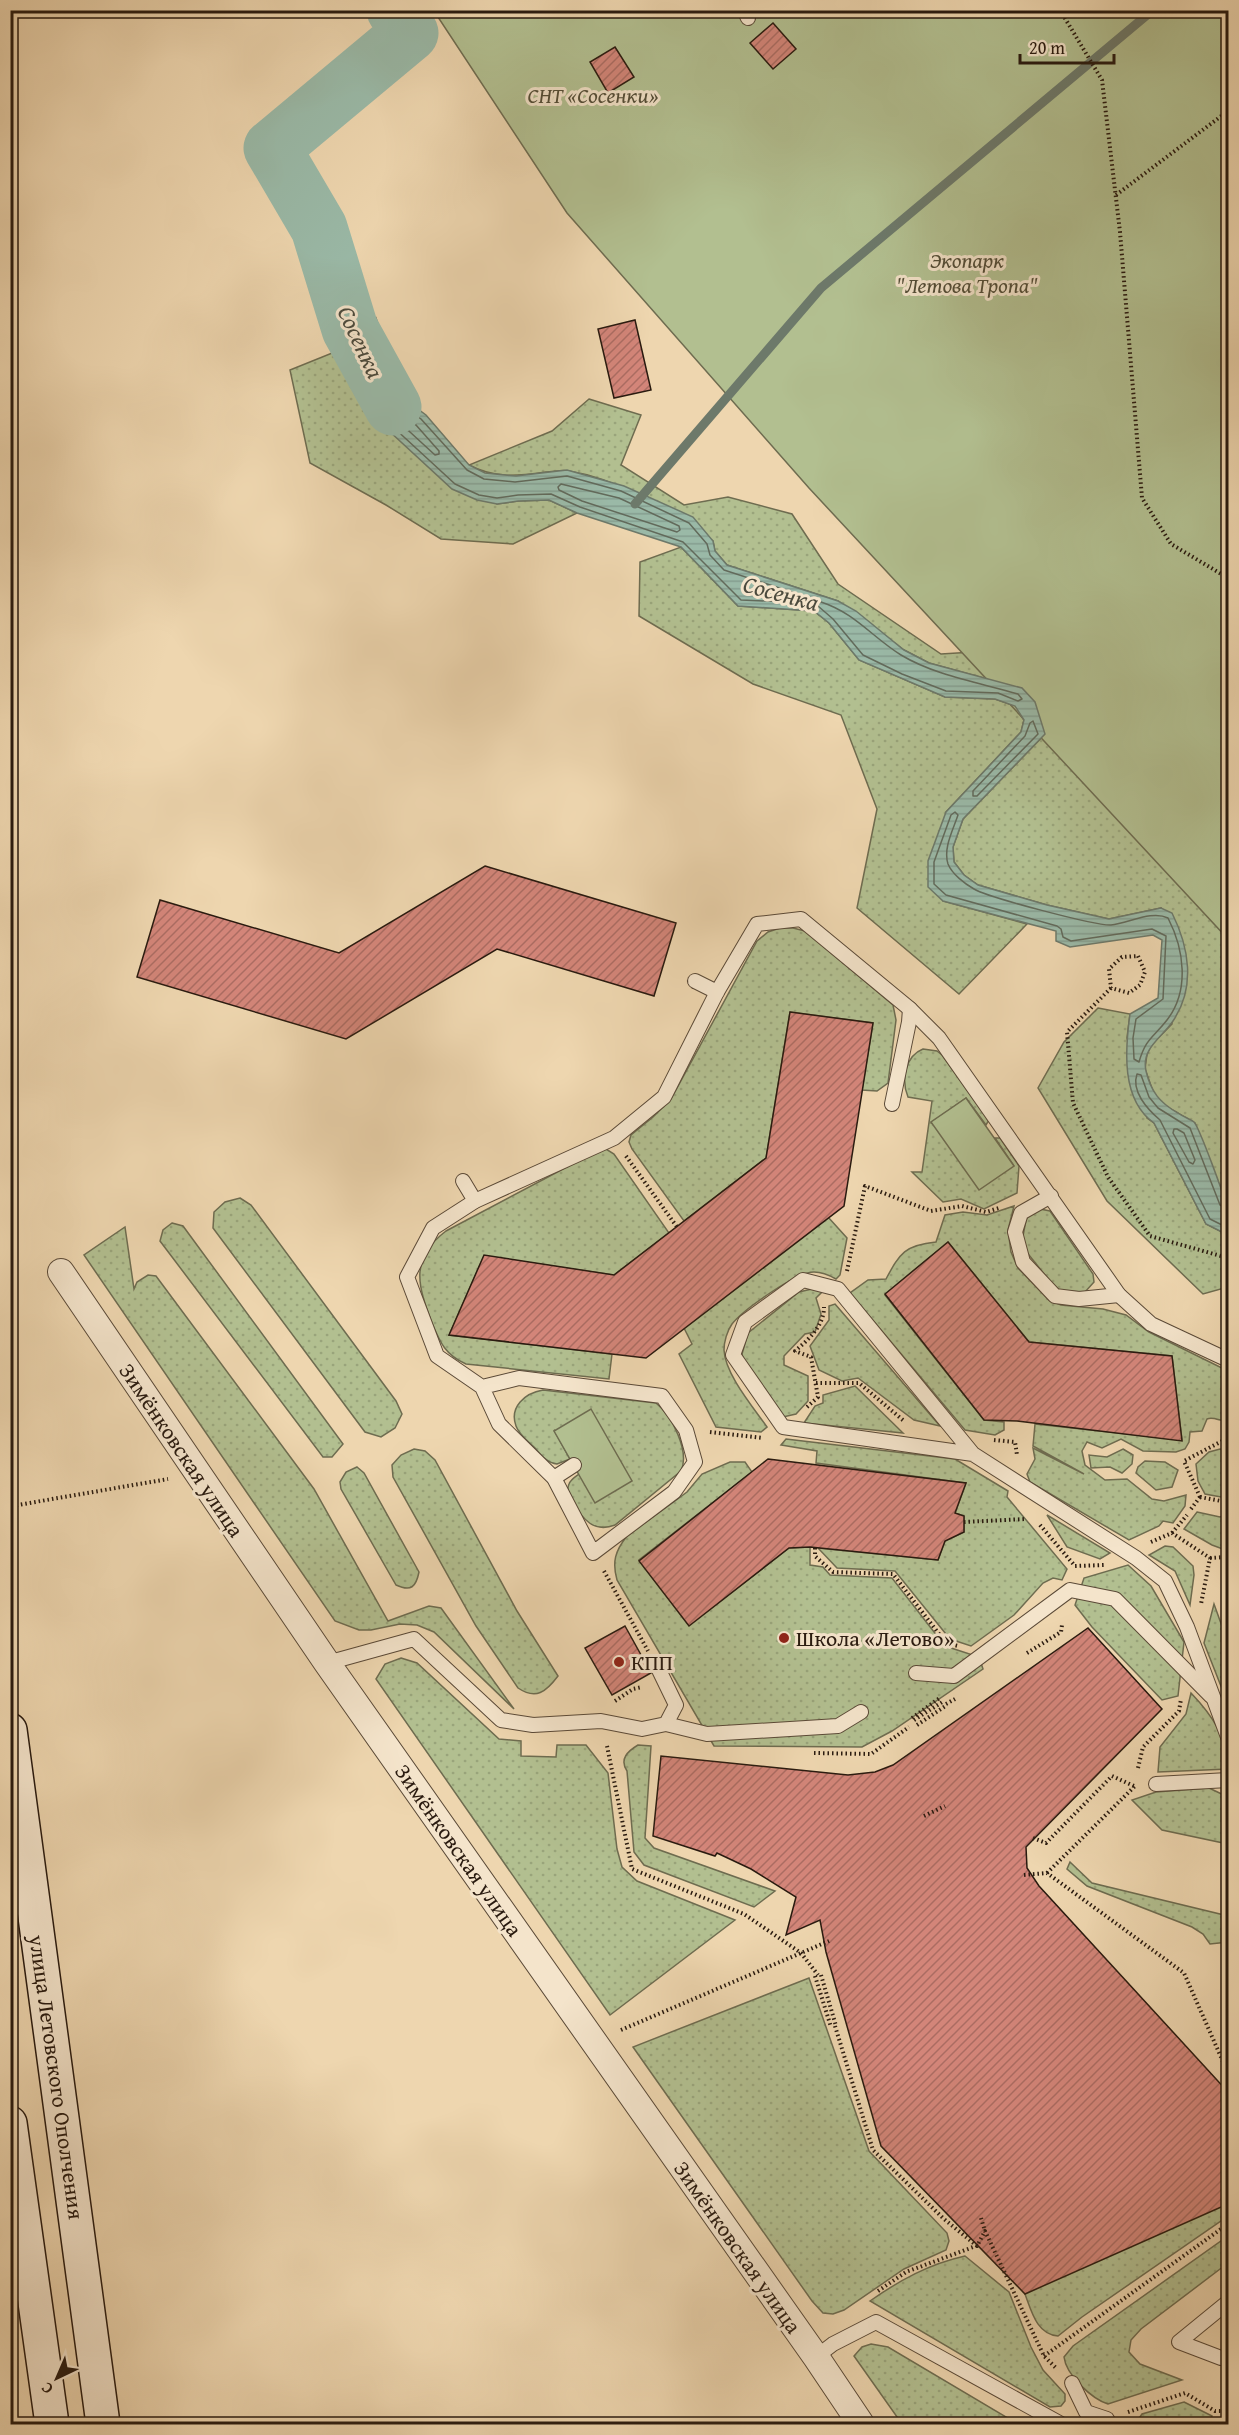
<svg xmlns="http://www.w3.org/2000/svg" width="1239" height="2435" font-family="'Gentium Book Plus',serif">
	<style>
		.grass { fill: url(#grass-dots); stroke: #6e6c50; stroke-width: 1.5 }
		.green { fill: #b2bf90; stroke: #6e6c50; stroke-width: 1.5 }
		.water { fill: url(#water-rules); stroke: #6d796a; stroke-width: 1.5 }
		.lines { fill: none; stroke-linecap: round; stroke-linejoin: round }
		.shore { stroke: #626a5b; stroke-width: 1.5 }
		.stream { stroke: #6d796a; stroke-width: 9 }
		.river { stroke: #9ab9a7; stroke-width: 57 }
		.building { fill: url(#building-hatch); stroke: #291a0f; stroke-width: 1.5 }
		.service-casing { stroke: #5a4937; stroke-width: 16 }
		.minor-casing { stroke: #5a4937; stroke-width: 28 }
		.secondary-casing { stroke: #291a0f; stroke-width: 36 }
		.path { stroke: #291a0f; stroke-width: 4; stroke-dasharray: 1.5 3; stroke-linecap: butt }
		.service { stroke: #f4e4cb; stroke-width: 14 }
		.minor { stroke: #f4e4cb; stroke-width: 26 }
		.secondary { stroke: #f4e4cb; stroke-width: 33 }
		.poi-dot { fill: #8f2418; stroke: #f4e4cb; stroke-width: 2 }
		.labels { text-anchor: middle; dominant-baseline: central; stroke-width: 6; stroke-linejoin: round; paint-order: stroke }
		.park-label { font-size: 22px; font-style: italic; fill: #524c36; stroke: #f4e4cb }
		.street-label { font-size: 22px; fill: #291a0f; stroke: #f4e4cb }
		.poi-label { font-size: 22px; fill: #291a0f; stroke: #f4e4cb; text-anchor: start }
		.water-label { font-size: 24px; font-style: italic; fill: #4b4a3d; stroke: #f4e4cb }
	</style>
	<defs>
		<pattern id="grass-dots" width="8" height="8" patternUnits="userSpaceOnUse" patternTransform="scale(1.5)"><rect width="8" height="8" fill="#b2bf90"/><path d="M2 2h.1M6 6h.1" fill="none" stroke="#99a47b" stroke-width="1.8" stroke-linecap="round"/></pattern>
		<pattern id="water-rules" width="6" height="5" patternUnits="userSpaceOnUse" patternTransform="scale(1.5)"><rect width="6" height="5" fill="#9ab9a7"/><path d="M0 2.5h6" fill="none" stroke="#859e8f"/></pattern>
		<pattern id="building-hatch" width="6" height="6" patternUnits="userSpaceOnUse" patternTransform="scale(1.5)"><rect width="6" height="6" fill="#d38579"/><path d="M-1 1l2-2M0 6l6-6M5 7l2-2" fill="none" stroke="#ab6c62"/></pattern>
	</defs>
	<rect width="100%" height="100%" fill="#eed6af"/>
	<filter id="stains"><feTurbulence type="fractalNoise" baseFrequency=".00333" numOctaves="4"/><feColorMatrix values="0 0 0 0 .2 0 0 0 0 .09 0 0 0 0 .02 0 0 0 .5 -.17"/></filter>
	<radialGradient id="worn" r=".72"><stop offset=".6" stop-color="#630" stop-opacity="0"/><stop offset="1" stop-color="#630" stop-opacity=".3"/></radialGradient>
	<g class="grass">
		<polygon points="347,347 357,380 497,504 518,501 549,500 577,513 513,544 441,539 386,505 310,463 290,370"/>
		<path d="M 589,399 L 641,415 L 621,465 L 684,505 L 728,497 L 792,514 L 838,584 L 941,654 L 1056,647 L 1228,620 L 1228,1211 L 1195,1123 L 1162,1104 L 1154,1094 L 1145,1069 L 1147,1054 L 1152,1044 L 1172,1024 L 1161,908 L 1109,919 L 1047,905 L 978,885 L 964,875 L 954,862 L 953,847 L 963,819 L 1045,734 L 1023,689 L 929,663 L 904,650 L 838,601 L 727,565 L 715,551 L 713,541 C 667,511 624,480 569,471 C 562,469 553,472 546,472 C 518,476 495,479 469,465 L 552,431 Z"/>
		<polygon points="681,547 738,606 814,611 829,623 859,660 945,697 995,699 1015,706 1024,720 1021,732 946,812 943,901 1027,924 959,994 857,908 877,809 841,715 753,684 639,616 640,562"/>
		<polygon points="780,928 793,928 805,931 893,1005 896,1020 888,1083 877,1091 862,1090 873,1023 790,1012 766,1158 684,1221 632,1149 629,1142 631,1135 653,1117 671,1099 757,941 768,932"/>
		<polygon points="1098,1008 1130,1014 1127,1038 1147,1118 1154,1123 1206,1224 1228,1235 1228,1287 1203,1294 1107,1201 1038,1088 1064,1042"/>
		<path d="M 923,1049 L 937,1051 L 942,1055 L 989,1120 L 986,1125 L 966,1098 L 931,1123 L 1014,1166 L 995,1138 L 1000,1138 L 1019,1166 L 1017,1193 L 984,1209 L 961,1199 L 943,1202 L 912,1172 L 922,1172 L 932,1101 L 908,1097 C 901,1080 905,1056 923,1049 Z"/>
		<path d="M 601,1149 L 606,1149 L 614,1154 L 669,1233 L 614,1275 L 484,1256 L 449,1335 L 612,1354 L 609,1379 L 466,1364 C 445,1355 440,1342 432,1323 C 418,1286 409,1259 446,1231 Z"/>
		<polygon points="240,1198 251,1205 396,1401 402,1414 395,1428 381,1437 365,1432 213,1228 214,1212 225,1202"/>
		<path d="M 1014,1206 L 1008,1230 L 1011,1252 L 1018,1268 L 1049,1300 L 1061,1305 L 1103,1309 L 1126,1315 L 1149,1332 L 1228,1371 L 1228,1420 C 1221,1423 1215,1416 1207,1419 L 1202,1431 L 1190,1432 L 1189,1442 L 1185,1449 L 1176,1452 L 1143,1451 L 1121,1439 L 1102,1448 L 1087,1442 L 1082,1451 L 1085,1465 L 1105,1480 L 1127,1479 L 1152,1499 L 1164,1501 L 1186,1495 L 1185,1506 L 1173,1523 L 1163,1521 L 1159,1526 L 1129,1540 L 1030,1482 L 1027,1474 L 1035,1459 L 1033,1448 L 1084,1474 L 1033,1446 L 1035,1424 L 1182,1440 L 1172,1356 L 1029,1342 L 948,1242 L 885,1295 L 984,1420 L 1004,1422 L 1004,1430 L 995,1435 L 965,1430 L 850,1293 L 868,1280 L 886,1279 C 900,1253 905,1245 936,1242 L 945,1215 L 963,1212 L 987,1215 Z"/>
		<polygon points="1040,1209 1050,1211 1093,1274 1094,1282 1085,1292 1061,1291 1053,1285 1025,1250 1023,1236 1026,1220 1028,1216"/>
		<path d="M 828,1217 L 847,1238 L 840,1275 L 836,1279 C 829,1275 822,1272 814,1272 C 796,1272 743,1310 732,1324 C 727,1331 724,1342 724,1350 C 725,1374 753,1407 767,1427 L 761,1432 L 716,1427 L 679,1354 L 692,1344 L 684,1328 Z"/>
		<polygon points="172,1223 183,1226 343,1444 332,1457 323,1457 160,1241 163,1230"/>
		<polygon points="125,1227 134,1289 137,1282 148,1275 156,1276 314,1489 388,1621 429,1606 441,1608 514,1709 434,1632 417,1625 400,1624 371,1630 359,1630 335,1621 84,1255"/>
		<polygon points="816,1288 822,1292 816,1298 821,1314 815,1332 805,1334 784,1356 784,1365 808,1376 808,1401 796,1414 783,1417 744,1363 742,1354 748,1333 799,1292"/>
		<polygon points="835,1304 940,1426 914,1420 858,1378 842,1381 819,1370 810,1346 829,1320 829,1306"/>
		<polygon points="855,1386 903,1433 804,1423 815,1406 823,1403 823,1395"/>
		<path d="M 543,1390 L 656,1403 C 672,1416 690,1451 681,1471 L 615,1525 C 594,1533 583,1520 573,1502 C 570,1497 566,1491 569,1484 C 571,1479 575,1477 579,1474 L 632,1481 L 554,1430 L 570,1459 L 557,1464 C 547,1463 541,1455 535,1448 C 529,1442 519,1435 516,1426 C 509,1407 525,1393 543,1390 Z"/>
		<polygon points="786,1439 955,1459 1008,1491 1007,1497 1067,1569 1062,1580 1053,1578 1043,1583 1014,1615 971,1646 950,1639 895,1571 837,1568 818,1548 938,1560 945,1541 964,1532 964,1516 955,1513 966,1483 816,1463 817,1451 781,1445"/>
		<path d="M 414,1449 L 425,1451 L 435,1460 L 517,1611 L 558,1676 C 546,1692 536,1700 518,1688 L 476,1626 L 393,1477 L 392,1465 L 401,1455 Z"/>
		<polygon points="1123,1449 1133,1455 1132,1464 1122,1473 1110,1467 1091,1468 1089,1455 1107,1457"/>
		<polygon points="1220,1449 1228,1452 1228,1492 1221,1497 1205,1494 1198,1481 1196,1464 1209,1452"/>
		<polygon points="1145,1461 1165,1462 1178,1470 1172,1487 1156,1490 1136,1473 1138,1467"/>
		<path d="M 730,1462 L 745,1462 L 752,1472 L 639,1560 L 689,1625 L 789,1548 L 810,1547 L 810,1565 L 823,1567 L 830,1575 L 892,1578 L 945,1646 L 979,1657 L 983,1669 L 892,1731 L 862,1747 L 714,1746 L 617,1580 C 612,1562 615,1551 627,1536 L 687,1492 L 702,1474 Z"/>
		<path d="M 357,1467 L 364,1473 L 419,1572 C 416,1587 411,1592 396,1585 L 341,1489 L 340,1482 L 346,1472 Z"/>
		<polygon points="1197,1512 1220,1517 1228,1514 1228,1551 1212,1545 1184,1529"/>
		<polygon points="1047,1515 1110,1553 1100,1559 1067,1547"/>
		<polygon points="1165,1546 1173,1547 1193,1566 1194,1575 1190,1605 1175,1571 1149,1555"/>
		<polygon points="1128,1565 1151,1586 1184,1642 1178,1696 1162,1700 1092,1627 1075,1605 1084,1578"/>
		<polygon points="1214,1604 1228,1643 1228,1704 1204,1643"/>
		<polygon points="401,1658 417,1663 499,1739 521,1741 521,1756 556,1757 557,1745 586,1745 608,1773 617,1849 622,1867 637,1881 735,1920 610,2015 376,1679 385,1664"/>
		<path d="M 1191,1693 C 1212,1715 1228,1738 1228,1769 L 1158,1772 L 1160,1747 L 1186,1714 Z"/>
		<path d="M 638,1745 L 651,1746 L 645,1838 L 654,1848 L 775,1891 L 754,1907 L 644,1865 L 634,1852 L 627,1771 C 619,1759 628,1751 638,1745 Z"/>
		<polygon points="1209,1788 1228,1797 1228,1844 1162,1830 1132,1800 1156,1792"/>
		<polygon points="1070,1862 1092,1883 1224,1915 1228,1919 1228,1942 1210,1944 1203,1934 1192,1927 1087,1886 1067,1869"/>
		<polygon points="809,1978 869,2151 947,2233 949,2241 946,2250 904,2269 844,2310 833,2314 823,2313 812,2301 633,2047"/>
		<path d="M 1228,2199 L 1228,2216 L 1082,2317 L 1058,2336 C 1035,2334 1031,2308 1023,2289 Z"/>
		<path d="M 1228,2236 L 1228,2263 L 1141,2329 L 1131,2340 L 1129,2352 L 1140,2364 L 1182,2380 L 1108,2404 C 1092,2399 1066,2375 1064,2357 L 1073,2346 Z"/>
		<path d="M 965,2256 L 1009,2292 L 1031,2347 L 1043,2370 L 1065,2394 L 1065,2401 L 1061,2406 L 1050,2407 L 870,2301 C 900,2280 929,2264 965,2256 Z"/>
		<polygon points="871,2344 888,2347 1018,2424 902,2424 854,2356 862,2347"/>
		<polygon points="1184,2402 1212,2416 1210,2424 1135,2424 1142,2414"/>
	</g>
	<g class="green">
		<polygon points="434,11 1228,11 1228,939 809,488 567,213"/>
		<polygon points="966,1098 1014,1166 979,1190 931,1122"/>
		<polygon points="591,1409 632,1481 595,1503 554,1431"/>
	</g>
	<path class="water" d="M 376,318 L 403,398 L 426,415 L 469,465 L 485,473 L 516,476 L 567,470 L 624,486 L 693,517 L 713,541 L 715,551 L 727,565 L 838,601 L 856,611 L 904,650 L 929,663 L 1022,688 L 1035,702 L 1045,734 L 963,819 L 953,847 L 954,862 L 964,875 L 978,885 L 1047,905 L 1109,919 L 1161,908 L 1172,913 C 1189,947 1196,987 1173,1021 C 1162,1038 1141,1048 1146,1071 C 1151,1092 1160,1103 1178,1113 C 1182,1116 1190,1119 1194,1122 C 1199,1127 1227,1202 1228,1212 C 1229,1219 1229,1227 1228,1235 L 1206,1224 L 1154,1123 C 1121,1100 1125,1050 1130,1014 L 1158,998 L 1162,940 L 1153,935 L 1070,947 L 1056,941 L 1056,931 L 943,901 L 928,887 L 928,861 L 946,812 L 1021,732 L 1024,720 L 1015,706 L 995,699 L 945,697 L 859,660 L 829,623 L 814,611 L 738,606 L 681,547 L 577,513 L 549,500 L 518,501 L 497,504 L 477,500 L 452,489 L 388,430 L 357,380 L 347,347 Z"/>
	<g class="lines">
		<g class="shore">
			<polygon points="370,333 374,334 398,402 421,419 467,470 484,479 515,482 567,476 621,491 689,523 707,544 710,555 724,570 813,599 814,603 741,600 683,542 580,507 551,494 518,495 497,498 479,495 455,484 392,426 362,378 355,349"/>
			<polygon points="368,346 371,347 385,390 384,393 380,392 369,375 363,351"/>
			<polygon points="397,413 416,425 439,451 439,454 435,455 398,421 395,416"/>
			<polygon points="561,484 619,498 679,526 680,530 677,532 582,501 559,490 558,487"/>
			<path d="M 821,602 C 855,613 872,637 901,655 C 936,676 981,683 1018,694 L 1022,699 L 1018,701 L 998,693 L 946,691 L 902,674 L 863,655 L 833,619 L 818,606 L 818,603 Z"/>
			<polygon points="1033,721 1038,734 977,796 973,796 973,791 1025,736 1030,723"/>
			<path d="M 955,812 L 958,815 C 953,830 943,848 948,864 C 952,874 965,884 974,889 C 987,897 1096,926 1111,925 C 1129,923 1152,910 1168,918 C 1184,949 1190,990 1167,1020 C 1153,1038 1146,1038 1139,1062 L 1134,1059 L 1133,1038 L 1136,1019 L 1163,999 L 1166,936 L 1152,929 L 1071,941 L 1063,937 L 1061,929 L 1057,926 L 946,895 L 934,884 L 934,862 L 951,815 Z"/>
			<polygon points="1174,1129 1177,1129 1184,1133 1195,1160 1193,1164 1189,1162 1173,1133"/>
			<path d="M 1228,1209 L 1220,1205 L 1190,1128 L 1158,1108 L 1149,1097 L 1141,1075 L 1137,1074 C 1131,1091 1147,1109 1160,1120 L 1210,1219 L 1228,1228"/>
		</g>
		<polyline class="stream" points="635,504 821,288 1153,10"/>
		<polyline class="river" points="393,407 350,329 319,228 272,148 410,33 395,10"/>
	</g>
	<g class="building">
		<polygon points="773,23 796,49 773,69 750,43"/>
		<polygon points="615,47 634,77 608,93 590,62"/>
		<polygon points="635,320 651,390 614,398 598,329"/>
		<polygon points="485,866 676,923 654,996 497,949 346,1039 137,977 160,900 339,953"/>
		<polygon points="790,1012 873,1023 844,1206 646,1358 449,1335 484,1255 614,1275 766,1158"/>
		<polygon points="948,1242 1029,1342 1172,1356 1182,1441 1017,1421 984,1420 885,1294"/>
		<polygon points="768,1459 966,1483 955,1513 964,1516 964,1532 945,1541 938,1560 810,1547 789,1548 689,1626 639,1561"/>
		<polygon points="625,1626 651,1673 612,1695 585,1648"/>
		<polygon points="1088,1628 1162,1709 1026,1847 1027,1868 1039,1886 1228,2092 1228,2204 1025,2294 881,2146 826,1952 820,1920 786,1935 796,1897 751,1869 717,1853 715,1856 653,1836 661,1756 848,1775 875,1772 893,1765"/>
	</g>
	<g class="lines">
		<g class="service-casing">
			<g id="service">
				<polyline points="744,10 748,18"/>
				<polyline points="695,981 717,992"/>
				<polyline points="892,1104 909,1022 910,1009"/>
				<polyline points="463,1181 475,1201"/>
				<polyline points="1051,1196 1021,1213 1015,1232 1023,1262 1055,1296 1079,1299 1119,1295"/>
				<polyline points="482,1387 519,1378 662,1396 686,1430 695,1462 674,1492 593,1553 554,1478 499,1424 482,1387 437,1356 407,1277 433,1228 475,1201 614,1138 664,1097 717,992 757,924 801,919 910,1009 939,1038 1119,1295 1151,1324 1228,1360"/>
				<polyline points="973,1454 783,1427 733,1355 745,1322 803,1280 838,1289 973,1454 1136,1558 1165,1581 1187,1627 1228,1737"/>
				<polyline points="554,1478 574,1465"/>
				<polyline points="327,1663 414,1639 501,1720 533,1725 601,1721 642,1729 666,1724 676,1705 659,1670"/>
				<polyline points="916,1673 954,1676 1070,1590 1115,1599 1211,1696"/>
				<polyline points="666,1724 707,1734 838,1726 861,1712"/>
				<polyline points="1156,1784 1228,1780"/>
				<polyline points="816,2357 833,2344 876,2322 1061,2424"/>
				<polyline points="1221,2358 1179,2342 1228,2302"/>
				<polyline points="1072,2383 1086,2412 1107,2419 1109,2424"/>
			</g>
		</g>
		<g class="minor-casing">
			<polyline id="minor" points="61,1272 327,1663 816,2357 861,2424"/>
		</g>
		<g class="secondary-casing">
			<g id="secondary">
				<polyline points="10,1730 103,2424"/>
				<polyline points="10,2123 52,2424"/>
			</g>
		</g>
		<g class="path">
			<polyline points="1060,10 1102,80 1120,232 1142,498 1171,544 1228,578"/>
			<polyline points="1116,195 1228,111"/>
			<polygon points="1138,956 1145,972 1140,985 1129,993 1111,988 1109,969 1122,957"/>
			<polyline points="1111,988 1067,1032 1073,1103 1108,1177 1150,1236 1228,1258"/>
			<polyline points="626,1156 677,1227"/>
			<polyline points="847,1271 865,1186 931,1211 962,1206 986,1212 999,1208"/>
			<polyline points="816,1383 859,1383 904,1421"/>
			<path d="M 807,1407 L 818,1397 L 811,1357 L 795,1351 C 808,1340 824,1326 824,1307"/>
			<polyline points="710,1432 763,1438"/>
			<polyline points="994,1440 1015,1442 1017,1455"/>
			<polyline points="1200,1497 1184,1461 1228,1438"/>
			<polyline points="1200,1497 1221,1501 1228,1496"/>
			<polyline points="12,1506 168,1479"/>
			<polyline points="1191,1509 1200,1497"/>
			<polyline points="964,1522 1026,1519"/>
			<polyline points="1040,1525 1075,1566 1104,1565"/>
			<polyline points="1172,1533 1187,1515"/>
			<polyline points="1151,1542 1172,1533 1210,1558 1201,1604"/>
			<polyline points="815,1548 815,1556 833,1572 893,1574 946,1643 958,1646"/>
			<polyline points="1210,1558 1226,1557"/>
			<polyline points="604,1571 648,1651"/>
			<polyline points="1027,1653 1061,1632 1062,1625"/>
			<polyline points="615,1701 633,1689 642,1687"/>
			<polyline points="946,1704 955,1699"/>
			<polyline points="912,1718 941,1697"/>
			<polyline points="914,1720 944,1701"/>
			<polyline points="917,1725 947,1705"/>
			<polyline points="607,1746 632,1869 744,1914 801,1953 818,1975"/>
			<polyline points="814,1753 871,1754 909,1727"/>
			<polyline points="1138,1768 1143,1747 1179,1711 1181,1699"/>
			<polyline points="924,1816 945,1806"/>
			<polyline points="1033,1838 1046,1843 1112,1776 1134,1786 1134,1785"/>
			<polyline points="1047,1873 1135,1786"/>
			<polyline points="1024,1875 1047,1873 1184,1973 1228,2073"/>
			<polyline points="821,1975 836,2026"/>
			<polyline points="815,1976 831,2027"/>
			<polyline points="835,2026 873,2150 944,2219 977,2246 985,2231 1044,2356 1056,2368"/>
			<polyline points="621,2030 829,1941"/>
			<polyline points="981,2218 985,2231"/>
			<polyline points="878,2291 906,2272 976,2246"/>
			<polyline points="1044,2356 1228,2224"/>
			<polyline points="1128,2412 1185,2393 1215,2411 1227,2411"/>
		</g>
		<use href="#service" class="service"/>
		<use href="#minor" class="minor"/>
		<use href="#secondary" class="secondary"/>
	</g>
	<g class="poi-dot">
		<circle cx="784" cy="1638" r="6"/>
		<circle cx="619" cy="1662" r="6"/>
	</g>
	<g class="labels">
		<g class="park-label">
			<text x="593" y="95">СНТ «Сосенки»</text>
			<text x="967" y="260">Экопарк<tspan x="967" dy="25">"Летова Тропа"</tspan></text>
		</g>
		<g class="street-label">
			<text transform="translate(182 1450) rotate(56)">Зимёнковская улица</text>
			<text transform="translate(459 1850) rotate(55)">Зимёнковская улица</text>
			<text transform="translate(57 2077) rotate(82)">улица Летовского Ополчения</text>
			<text transform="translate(738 2247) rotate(55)">Зимёнковская улица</text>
		</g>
		<g class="poi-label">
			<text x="796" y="1638">Школа «Летово»</text>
			<text x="631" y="1662">КПП</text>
		</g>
		<g class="water-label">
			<text transform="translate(361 342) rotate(65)">Сосенка</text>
			<text transform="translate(781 593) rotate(15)">Сосенка</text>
		</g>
	</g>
	<rect width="1239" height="2435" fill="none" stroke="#eed6af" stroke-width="36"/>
	<rect x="12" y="12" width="1215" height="2411" fill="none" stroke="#291a0f" stroke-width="3"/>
	<rect x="18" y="18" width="1203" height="2399" fill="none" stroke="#291a0f" stroke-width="1.5"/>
	<g transform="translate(57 2378) rotate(224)" stroke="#f4e4cb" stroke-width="4.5" paint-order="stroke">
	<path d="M0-4.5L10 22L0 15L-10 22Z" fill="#291a0f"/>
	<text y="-9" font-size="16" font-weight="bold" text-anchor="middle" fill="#291a0f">С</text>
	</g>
	<path d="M1020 54v9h94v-9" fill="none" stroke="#291a0f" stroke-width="3"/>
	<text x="1029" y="54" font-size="18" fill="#291a0f" stroke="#f4e4cb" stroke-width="4.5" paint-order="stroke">20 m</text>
	<rect width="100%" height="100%" filter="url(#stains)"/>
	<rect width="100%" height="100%" fill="url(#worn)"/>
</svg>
